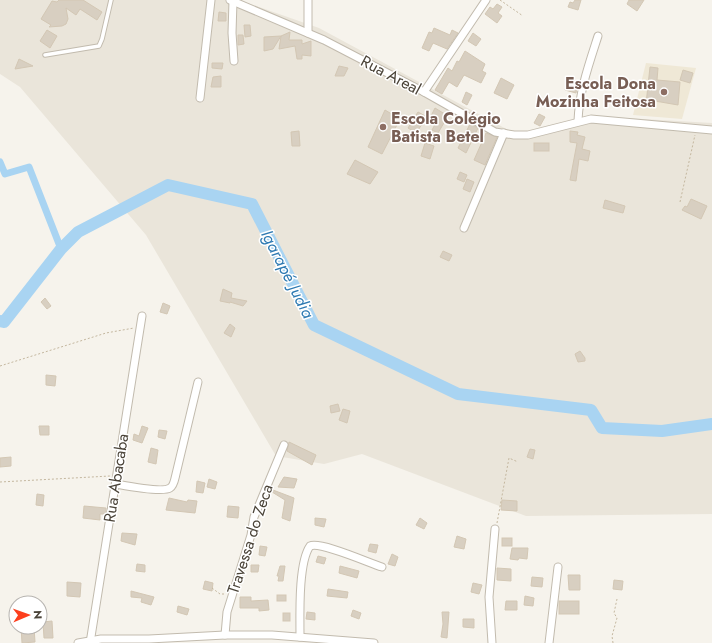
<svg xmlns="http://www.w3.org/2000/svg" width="712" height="643" font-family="Jost,sans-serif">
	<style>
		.residential { fill: #eae5da }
		.education { fill: #efe8d6 }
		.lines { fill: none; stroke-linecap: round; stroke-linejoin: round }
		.canal { stroke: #a9d4f2; stroke-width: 7 }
		.river { stroke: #a9d4f2; stroke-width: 12 }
		.building { fill: #d8cfc1; stroke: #d3c7b4 }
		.lane-casing { stroke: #c2bbae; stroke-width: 5.5 }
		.street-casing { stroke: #c2bbae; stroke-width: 9 }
		.path { stroke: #c4b79f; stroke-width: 1; stroke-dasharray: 2 2; stroke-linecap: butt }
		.lane { stroke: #fff; stroke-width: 3.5 }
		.street { stroke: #fff; stroke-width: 7 }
		.education-dot { fill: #8d6e63; stroke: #fff; stroke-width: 1.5 }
		.labels { text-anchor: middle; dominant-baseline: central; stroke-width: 3; stroke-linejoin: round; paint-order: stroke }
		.street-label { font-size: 16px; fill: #4b4439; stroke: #fff }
		.education-label { font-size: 16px; font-weight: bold; fill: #785e54; stroke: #fff; text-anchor: end }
		.water-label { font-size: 17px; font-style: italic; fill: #2e7ab2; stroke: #fff }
	</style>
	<rect width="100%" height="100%" fill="#f6f3ec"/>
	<polygon class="residential" points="0,0 239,0 319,28 525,139 591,116 712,123 712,514 526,516 362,454 324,464 276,456 146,235 20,87 0,74"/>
	<polygon class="education" points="646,63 696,68 682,119 633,115"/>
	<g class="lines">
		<polyline class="canal" points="0,162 5,174 29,167 61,249"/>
		<polyline class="river" points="0,321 4,322 61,249 78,232 168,185 252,204 314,325 458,394 591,410 602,428 662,431 712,424"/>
	</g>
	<g class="building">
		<polygon points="59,0 83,0 102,12 97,20 80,9 76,15 66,8 68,19 66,24 62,26 49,27 51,25 41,19 52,1 57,2"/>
		<polygon points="575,0 581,0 578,10 568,7 570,2 573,3"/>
		<polygon points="629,0 644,0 637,11 627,4"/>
		<polygon points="497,4 502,7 498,13 502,16 497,23 485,14 490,7 493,9"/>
		<polygon points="219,12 226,13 226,21 218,21"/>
		<polygon points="244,25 250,25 251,36 245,37"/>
		<polygon points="434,28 450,35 452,30 458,33 447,49 433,43 429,51 422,48 429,32 432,33"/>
		<polygon points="47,30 57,36 50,48 40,41"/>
		<polygon points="290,32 289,40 302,40 302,44 311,41 311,56 302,55 302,59 297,59 295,46 279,49 281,36"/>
		<polygon points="473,33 481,39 476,46 468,41"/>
		<polygon points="238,35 243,35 244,44 238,45"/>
		<polygon points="281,36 273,49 264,51 264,37"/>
		<polygon points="465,51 485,64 482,71 486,73 481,83 464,75 457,87 449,82 442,94 435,90 448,68 452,71 457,61 459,62"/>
		<polygon points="19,59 33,66 15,69"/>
		<polygon points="212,63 223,63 222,69 212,68"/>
		<polygon points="339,66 348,68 344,76 335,76"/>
		<polygon points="650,67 658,68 657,80 680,82 678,105 655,101 654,105 646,104"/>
		<polygon points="683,70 693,73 690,83 680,80"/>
		<polygon points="221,76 221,87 211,87 213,77"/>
		<polygon points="501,78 514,85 507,99 494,93"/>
		<polygon points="567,84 577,88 576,93 565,90"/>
		<polygon points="466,92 472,95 467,105 462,102"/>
		<polygon points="435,108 448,116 438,133 432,130 438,119 431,116"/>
		<polygon points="385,110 400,119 382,154 368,147"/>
		<polygon points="418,112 427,117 416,133 408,128"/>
		<polygon points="539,114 545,117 540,126 534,123"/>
		<polygon points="470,124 478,128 466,153 458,148"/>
		<polygon points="299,131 300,146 292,146 291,132"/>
		<polygon points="570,131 578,132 577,135 585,137 582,149 590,151 588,161 579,159 576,181 570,180 577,143 570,142"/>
		<polygon points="486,133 497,137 485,165 474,160"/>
		<polygon points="425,143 434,146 430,159 421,156"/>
		<rect x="534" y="143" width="15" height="8"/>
		<polygon points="355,160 378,172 370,184 347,174"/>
		<polygon points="460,172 467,175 464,182 457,179"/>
		<polygon points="467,179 474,182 470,192 463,189"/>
		<polygon points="691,199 707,206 701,219 682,210 685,206 687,207"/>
		<polygon points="605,200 625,206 623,213 603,208"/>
		<polygon points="443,251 452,255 449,261 440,257"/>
		<polygon points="223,289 232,293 231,298 247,301 243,306 230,302 230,303 220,301"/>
		<polygon points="45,298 51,306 47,309 41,302"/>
		<polygon points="163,303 170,306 167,314 160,312"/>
		<polygon points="230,324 235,328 231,337 224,333"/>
		<polygon points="580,351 585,358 585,361 578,362 575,354"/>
		<polygon points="46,375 56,376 55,386 46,385"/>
		<polygon points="338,404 340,411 331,413 330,406"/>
		<polygon points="343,409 350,411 347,423 339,420"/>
		<polygon points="39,426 49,426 49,435 40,435"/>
		<polygon points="142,426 148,428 142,443 133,440 134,434 139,436"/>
		<polygon points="159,430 167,431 165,439 158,437"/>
		<polygon points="289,442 316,455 312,465 287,451"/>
		<polygon points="151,448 158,450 156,464 148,462"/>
		<polygon points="530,449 535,450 533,459 527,457"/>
		<polygon points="11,457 11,466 0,467 0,458"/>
		<polygon points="284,477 297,479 294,488 278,487"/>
		<polygon points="209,479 217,482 215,489 207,487"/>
		<polygon points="197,481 205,483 203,493 196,492"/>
		<polygon points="273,490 294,498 290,521 282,518 285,500 272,492"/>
		<polygon points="37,494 44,495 43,506 36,505"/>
		<polygon points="169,498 187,502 188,500 197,501 195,513 166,510"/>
		<polygon points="502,500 517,501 517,511 501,510"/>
		<polygon points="84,506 106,508 106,514 100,514 100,520 83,518"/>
		<polygon points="228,506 239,507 238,518 227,517"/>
		<polygon points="315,518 326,519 324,527 315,525"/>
		<polygon points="420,518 427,523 424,529 416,525"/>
		<polygon points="122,533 137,534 135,545 121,541"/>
		<polygon points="457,536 466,539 464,549 454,547"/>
		<rect x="502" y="538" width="10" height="8"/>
		<polygon points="370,544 378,545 376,553 368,551"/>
		<polygon points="260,546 267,547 265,556 259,555"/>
		<polygon points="512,548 528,548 527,559 519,558 518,560 510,559"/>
		<polygon points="392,554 398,557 395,566 388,564"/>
		<polygon points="318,556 326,558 324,564 316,562"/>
		<polygon points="137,564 145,565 145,572 136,571"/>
		<polygon points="251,565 259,565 258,572 251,572"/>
		<polygon points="280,566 285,566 283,581 278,581 279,576 277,576"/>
		<polygon points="340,566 359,571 357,578 339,573"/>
		<polygon points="497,568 511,569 511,581 497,580"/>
		<polygon points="568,575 580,575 580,590 569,590"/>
		<polygon points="532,577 543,578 542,587 531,586"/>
		<polygon points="614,580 623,581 622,590 613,589"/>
		<polygon points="205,581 213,583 212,591 203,589"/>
		<polygon points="67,582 81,583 80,597 67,596"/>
		<polygon points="473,583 482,585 479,594 471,592"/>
		<polygon points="328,589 348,592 347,598 327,596"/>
		<polygon points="131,591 154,597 151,605 141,602 142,598 131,597"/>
		<rect x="277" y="595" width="9" height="6"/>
		<polygon points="525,596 534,598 533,606 524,605"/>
		<polygon points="240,597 251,597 251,601 268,600 269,610 259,611 259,608 240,608"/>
		<polygon points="506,601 517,601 517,610 505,610"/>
		<rect x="559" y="601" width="20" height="13"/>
		<polygon points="178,606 189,609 187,615 177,612"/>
		<polygon points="353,610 361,613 359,619 351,616"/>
		<polygon points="307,612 315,613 315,620 306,619"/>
		<polygon points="442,612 449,612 447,638 441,637 443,624"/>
		<rect x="283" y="613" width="7" height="8"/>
		<polygon points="463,619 474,619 474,628 463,627"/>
		<polygon points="52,621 53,638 44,638 43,622"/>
		<polygon points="21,627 34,627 35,642 22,643"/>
	</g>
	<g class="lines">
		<g class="lane-casing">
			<polyline id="lane" points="45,55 99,46 102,39 111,0"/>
		</g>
		<g class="street-casing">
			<g id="street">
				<polyline points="230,0 324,40 424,92 495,132 514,135 528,135 591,119 712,130"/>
				<polyline points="233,1 232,33 234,61"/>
				<polyline points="308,33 308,0"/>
				<polyline points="424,92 486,0"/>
				<polyline points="200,98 211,0"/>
				<path d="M 578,121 C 579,92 589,64 598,36"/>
				<polyline points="464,228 504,133"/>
				<path d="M 116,484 C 127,486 162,493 170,488 C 174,486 175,478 176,474 L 198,382"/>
				<polyline points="225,635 227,612 251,535 254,517 284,445"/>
				<path d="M 300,637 C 300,616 298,563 310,546 C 320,541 369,563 382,567"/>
				<polyline points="78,643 101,639 149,639 225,635 272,635 374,643"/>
				<polyline points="90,643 142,316"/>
				<polyline points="492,643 489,597 495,529"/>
				<polyline points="549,643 558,567"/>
			</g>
		</g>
		<g class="path">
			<polyline points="500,0 523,16"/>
			<polyline points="680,202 695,135"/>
			<polyline points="0,366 106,333 134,328"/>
			<polyline points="0,482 110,476"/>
			<polyline points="497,523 509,458 518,462"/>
			<polyline points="212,588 220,594 225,594"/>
			<polyline points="613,643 612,636 617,618 614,613 617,599"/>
		</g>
		<use href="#lane" class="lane"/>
		<use href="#street" class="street"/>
	</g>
	<g class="education-dot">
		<circle cx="664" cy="92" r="4"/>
		<circle cx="383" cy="127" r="4"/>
	</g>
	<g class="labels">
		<g class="street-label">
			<text transform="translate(391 75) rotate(28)">Rua Areal</text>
			<text transform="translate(116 478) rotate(-81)">Rua Abacaba</text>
			<text transform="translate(250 539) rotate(-72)">Travessa do Zeca</text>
		</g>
		<g class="education-label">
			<text x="656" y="83">Escola Dona<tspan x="656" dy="18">Mozinha Feitosa</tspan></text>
			<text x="391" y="118" text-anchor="start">Escola Colégio<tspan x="391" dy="18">Batista Betel</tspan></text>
		</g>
		<g class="water-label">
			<text transform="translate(288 274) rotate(63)">Igarapé Judia</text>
		</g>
	</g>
	<g transform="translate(28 615) rotate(88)"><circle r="19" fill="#ffffff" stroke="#b7b4b0"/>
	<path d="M0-3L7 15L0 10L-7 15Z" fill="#fc3f1d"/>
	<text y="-6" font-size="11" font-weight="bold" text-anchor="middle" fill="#4b4439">N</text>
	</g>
</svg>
